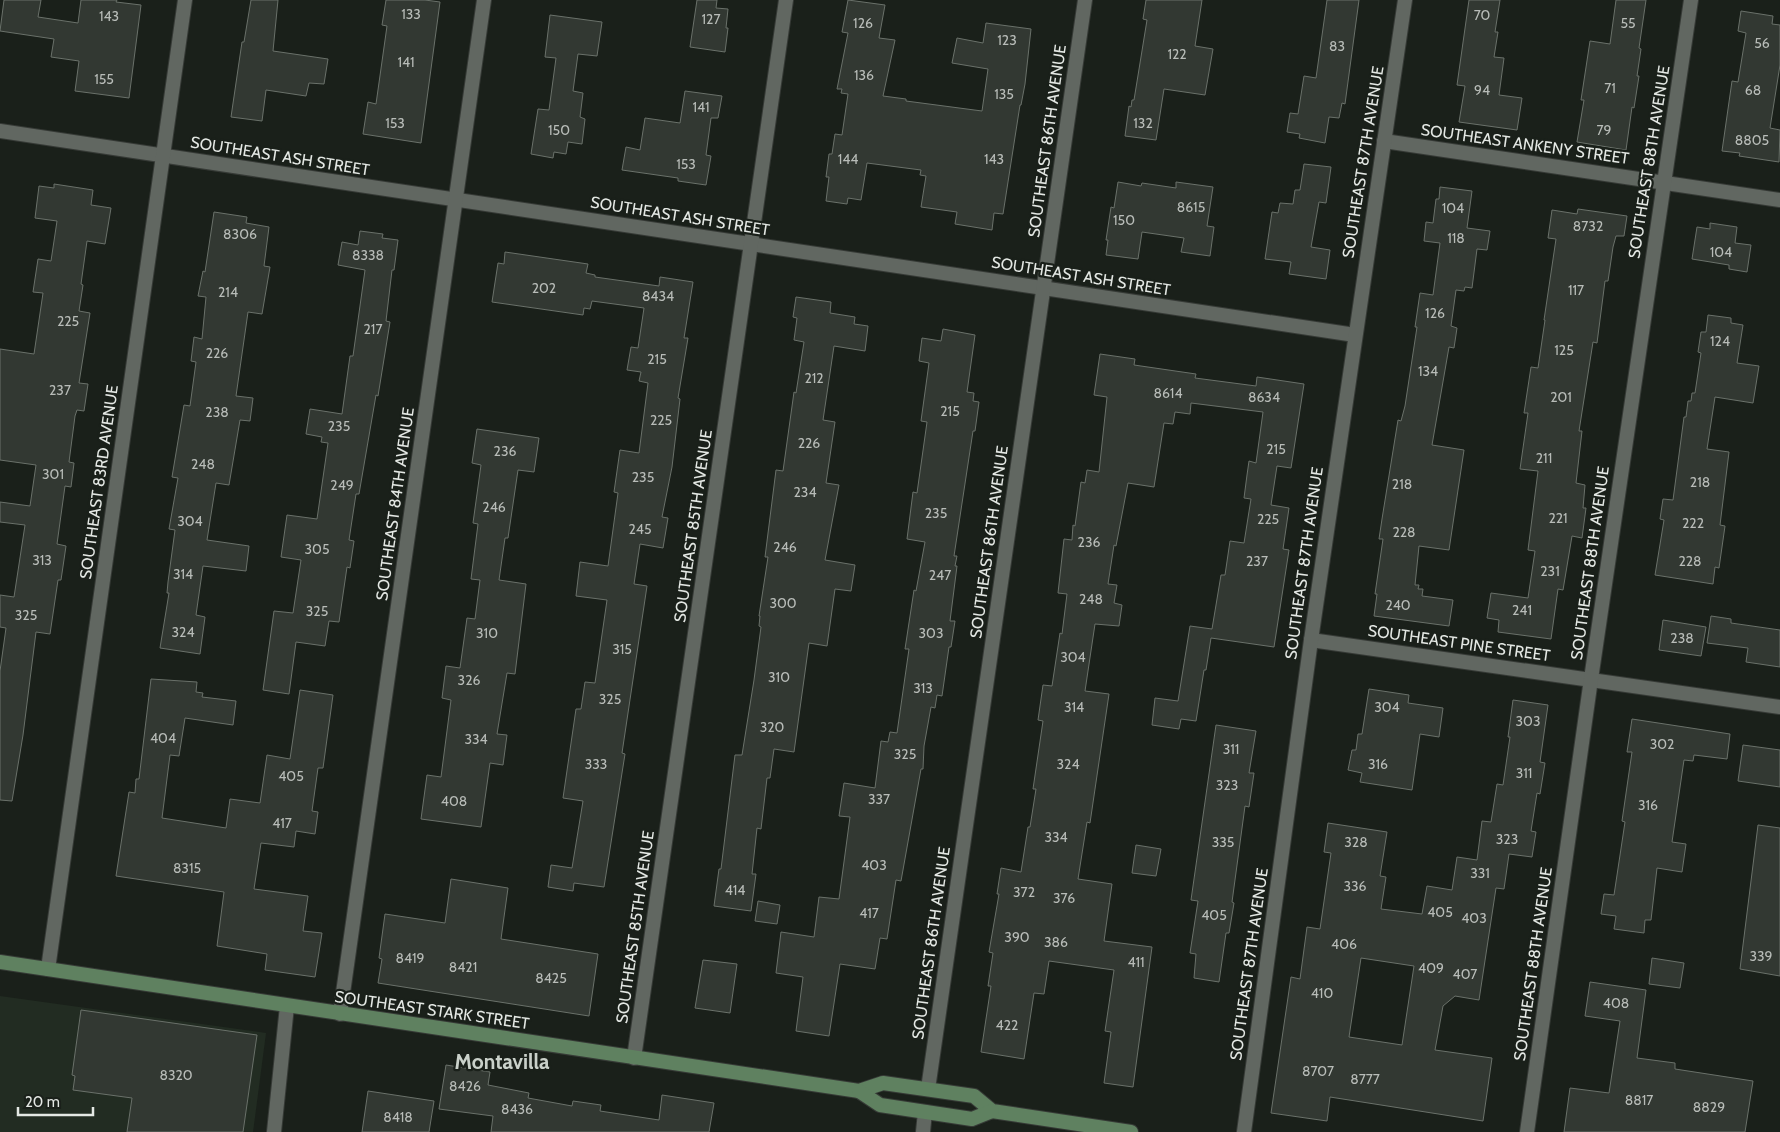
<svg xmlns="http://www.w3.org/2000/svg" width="1780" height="1132" font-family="Cabin,sans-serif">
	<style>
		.built { fill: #222c22 }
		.building { fill: #323832; stroke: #6a716a; fill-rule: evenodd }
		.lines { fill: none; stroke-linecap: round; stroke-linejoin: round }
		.minor-casing { stroke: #363a36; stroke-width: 16 }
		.secondary-casing { stroke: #363a36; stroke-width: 16 }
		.minor { stroke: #616761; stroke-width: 14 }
		.secondary { stroke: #5f8160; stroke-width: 14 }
		.labels { text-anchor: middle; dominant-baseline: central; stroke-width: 4.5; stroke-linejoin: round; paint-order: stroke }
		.number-label { font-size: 14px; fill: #b8bcb8 }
		.street-label { font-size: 16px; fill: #e4e8e4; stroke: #1a201a }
		.district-label { font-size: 21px; font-weight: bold; fill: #cad1ca; stroke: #1a201a }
	</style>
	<rect width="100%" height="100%" fill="#1a201a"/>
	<polygon class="built" points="0,996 266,1033 253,1132 0,1132"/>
	<g class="building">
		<polygon points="4,0 41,0 38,17 78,23 81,0 117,0 116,2 141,5 129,98 75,91 79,61 51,57 54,39 0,31"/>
		<polygon points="251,0 278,0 273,51 328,59 324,84 309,83 306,96 266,90 262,121 231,117 242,42 244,42"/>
		<polygon points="386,0 425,0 440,2 421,143 363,134 368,102 376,104 387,26 382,25"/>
		<polygon points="697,0 717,0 716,8 728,9 726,28 728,28 725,52 690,47"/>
		<polygon points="848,0 885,5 879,38 895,40 883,96 906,99 906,101 982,111 988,69 952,63 957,38 983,43 986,23 1031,29 1025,84 1021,105 1020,105 1003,214 994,213 992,230 955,224 957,212 921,207 926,176 920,175 921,170 867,163 861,200 848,198 847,204 826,201 829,177 826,177 829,154 832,154 835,134 842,135 848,94 841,93 842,89 837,89 848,33 842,32"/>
		<polygon points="1146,0 1202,0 1195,46 1213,49 1205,95 1164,89 1156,140 1125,136 1129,106 1131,107 1132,100 1134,100 1147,20 1143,19"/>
		<polygon points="1327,0 1359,0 1345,104 1342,103 1339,118 1329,117 1325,143 1299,138 1300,134 1287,132 1290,113 1298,114 1304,76 1316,78"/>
		<polygon points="1469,0 1500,0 1495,32 1498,32 1494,57 1504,58 1499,95 1522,98 1517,130 1459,122 1465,86 1457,85"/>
		<polygon points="1616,0 1646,0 1639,48 1641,49 1637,76 1639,76 1634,108 1632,107 1626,150 1577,142 1584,100 1581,100 1590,41 1610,44"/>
		<polygon points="1741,11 1773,16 1772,24 1780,25 1780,65 1770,128 1780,130 1779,162 1739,156 1740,153 1722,151 1732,81 1738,82 1746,33 1738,31"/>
		<polygon points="550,15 602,22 597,56 578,54 573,91 583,93 580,117 585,119 582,144 568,142 566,154 554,152 553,158 531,154 538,109 549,110 556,58 545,57"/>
		<polygon points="685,91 722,96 718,118 711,118 706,155 711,156 706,185 678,181 678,178 622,170 626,147 640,150 645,118 680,123"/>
		<polygon points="1304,164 1331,167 1326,203 1319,202 1311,247 1330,250 1326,279 1289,274 1291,262 1265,259 1272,212 1278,213 1280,203 1293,204 1295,190 1300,190"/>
		<polygon points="1118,182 1141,186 1142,183 1176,188 1176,182 1213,187 1207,226 1214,227 1210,256 1181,252 1184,238 1142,232 1138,259 1106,255 1108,240 1106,240 1111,207 1114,208"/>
		<polygon points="54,184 93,190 91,205 111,208 105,244 87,241 81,284 83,285 79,311 90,313 79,383 88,384 84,411 77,410 75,416 69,462 74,463 71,487 65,486 57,544 66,546 61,580 58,580 50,634 36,632 23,735 12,801 0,800 0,671 6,628 0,627 0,595 14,597 25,525 0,522 0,502 30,506 36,465 0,460 0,349 34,354 43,293 33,292 38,259 51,261 57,221 35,218 39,186 54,188"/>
		<polygon points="1440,187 1472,191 1467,228 1490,231 1487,250 1477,249 1472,288 1465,287 1464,291 1456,290 1451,326 1457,328 1454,348 1449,347 1432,445 1464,450 1449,550 1419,546 1415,585 1419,585 1418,589 1423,589 1422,596 1453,600 1449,626 1374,616 1377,594 1375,594 1383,539 1379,539 1382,519 1398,420 1401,421 1405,406 1417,327 1415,327 1420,293 1433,295 1440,243 1424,241 1426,222 1433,223 1436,199 1439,199"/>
		<polygon points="1578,209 1627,216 1624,236 1616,236 1613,247 1608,281 1605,281 1597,343 1593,342 1579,431 1582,431 1576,483 1585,485 1583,508 1586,508 1582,538 1572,536 1563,590 1558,589 1551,639 1498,632 1499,620 1487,618 1491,593 1528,598 1535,551 1528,550 1538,471 1520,469 1528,413 1524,413 1531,367 1538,368 1545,320 1544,320 1556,239 1548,238 1552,210 1577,214"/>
		<polygon points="214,212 247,217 246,223 269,227 264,266 270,267 262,314 248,312 236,396 253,398 250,421 240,420 229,485 216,483 207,540 249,546 246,571 203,566 196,615 205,617 200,654 160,648 169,593 167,593 168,582 175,530 169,529 178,478 172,477 184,405 190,406 196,362 191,361 194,337 202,339 206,297 198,296 203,271 205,272"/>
		<polygon points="1710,223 1737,227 1735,243 1751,245 1747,272 1729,269 1729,265 1692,259 1697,227 1710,229"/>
		<polygon points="360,231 383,234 382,238 398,240 394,270 392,270 386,321 390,322 378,396 376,395 359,494 356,494 349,540 354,541 350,568 347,567 339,622 329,621 325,646 296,642 289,694 263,690 274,611 293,613 301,560 281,557 287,515 317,519 328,443 321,442 322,437 306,434 310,409 342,414 350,356 353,356 365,270 338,265 342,242 358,245"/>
		<polygon points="505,252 588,264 586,273 595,275 595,277 659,286 660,277 693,282 684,338 688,338 678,398 680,399 672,467 662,517 668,518 663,548 640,544 634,584 647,586 622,753 625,754 604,887 574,883 573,891 548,887 551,865 572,868 583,801 563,798 576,709 581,709 585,682 595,683 607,600 576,596 580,562 608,566 618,493 614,492 620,450 639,453 648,383 639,381 641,372 627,370 631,347 638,348 644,308 592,301 590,309 584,308 583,315 492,302 498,263 504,264"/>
		<polygon points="796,297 831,302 830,313 855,317 854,324 868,326 865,351 834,346 823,420 835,422 826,483 839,485 825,560 855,565 851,591 835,589 827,646 809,643 794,752 774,749 770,778 767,778 761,829 757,828 752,874 756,874 751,911 714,906 719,869 721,869 735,755 742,755 754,680 761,627 759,626 760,616 759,616 768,557 765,557 776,470 783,471 794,392 796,393 804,342 794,340 797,318 793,317"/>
		<polygon points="1708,315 1731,318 1731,323 1743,325 1737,363 1759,366 1753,403 1715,397 1707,449 1729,452 1720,525 1725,526 1719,568 1715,567 1713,584 1655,575 1664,520 1660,519 1663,499 1673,500 1684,417 1686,417 1688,401 1691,401 1692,393 1695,393 1701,353 1698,352 1701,332 1706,332"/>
		<polygon points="943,329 975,335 967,392 974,393 973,401 979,402 975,431 973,431 954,556 957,556 955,566 957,566 950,621 955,621 951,647 949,647 942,696 937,695 935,708 931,707 924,746 923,769 921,769 901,881 896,880 887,939 880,938 875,969 840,964 829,1036 796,1031 803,977 776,973 781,932 814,937 819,897 839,899 850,817 839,816 844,783 875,788 881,741 888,742 890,732 897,733 909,649 905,649 914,590 916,591 925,542 907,539 913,492 917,493 927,422 921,421 929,363 919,361 922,338 941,341"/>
		<polygon points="1100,354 1135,359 1134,365 1196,374 1195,378 1256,386 1257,377 1304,384 1291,468 1277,466 1271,505 1289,508 1283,549 1289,550 1274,647 1211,638 1206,670 1204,670 1196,721 1181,719 1179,729 1152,725 1155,698 1178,701 1190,626 1212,629 1221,575 1225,575 1230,541 1244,543 1251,499 1244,498 1247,475 1249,461 1256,463 1263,412 1191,403 1190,414 1175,412 1173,424 1164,423 1154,487 1128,483 1116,546 1114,545 1108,584 1117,585 1114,603 1122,605 1119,626 1095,624 1085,691 1109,694 1090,823 1087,822 1078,879 1112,884 1104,941 1152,947 1133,1087 1104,1083 1111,1032 1105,1031 1114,970 1049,961 1044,994 1034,993 1024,1059 981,1052 991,986 988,986 993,953 989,952 999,894 997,894 1001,868 1021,872 1028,827 1030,827 1036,789 1033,789 1043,721 1038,720 1043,685 1052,686 1060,633 1062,634 1067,594 1058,593 1064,539 1072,540 1073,525 1075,526 1081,482 1085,483 1087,470 1099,472 1107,397 1094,395"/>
		<polygon points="477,429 539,438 534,472 518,470 508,538 505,538 499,580 526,584 515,674 507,673 497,734 507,735 503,765 490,763 481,827 421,819 427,775 441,777 451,700 442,698 446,666 460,668 467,618 475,619 480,580 471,579 478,524 473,523 481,465 472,463"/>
		<polygon points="1711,616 1731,619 1731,623 1780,630 1780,667 1746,662 1748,648 1707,643"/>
		<polygon points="1663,620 1706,627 1701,656 1659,650"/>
		<polygon points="151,679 197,682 196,692 203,693 202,697 236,701 233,725 185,718 179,756 170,755 162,818 226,828 230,799 260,803 267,755 290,759 300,690 333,695 323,768 318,768 312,811 318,812 315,834 296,831 294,847 261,843 254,889 308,896 303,931 322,933 315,977 265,970 267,954 217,946 224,892 116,876 129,792 135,793 136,779 139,779"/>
		<polygon points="1369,689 1409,695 1408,703 1443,708 1439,737 1420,734 1412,790 1360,782 1362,773 1348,770 1352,750 1356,750 1358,734 1362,734"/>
		<path d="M 1513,700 L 1548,705 L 1540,762 L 1545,763 L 1540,794 L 1537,793 L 1531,831 L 1536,832 L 1532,857 L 1509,854 L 1504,889 L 1496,888 L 1479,1000 L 1455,996 L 1443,1006 L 1435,1050 L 1492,1058 L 1483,1121 L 1330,1097 L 1327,1121 L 1271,1113 L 1291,977 L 1300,979 L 1307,927 L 1320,929 L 1331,853 L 1324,852 L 1328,823 L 1387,832 L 1380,876 L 1386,877 L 1381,909 L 1422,914 L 1427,886 L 1452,890 L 1457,857 L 1477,860 L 1482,821 L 1491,822 L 1497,784 L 1503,785 L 1510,737 L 1508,737 ZM 1361,958 L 1414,966 L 1402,1045 L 1349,1037 Z"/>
		<polygon points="1632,719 1730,734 1727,759 1694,755 1693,761 1684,760 1672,842 1686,844 1682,872 1657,868 1651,920 1645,920 1644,933 1614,929 1616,916 1601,914 1604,894 1614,895 1625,822 1622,821 1632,752 1627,752"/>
		<polygon points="1216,725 1256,731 1249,773 1254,773 1249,807 1245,806 1232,902 1234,903 1229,933 1226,933 1219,982 1194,978 1196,954 1190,953 1198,901 1191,900"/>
		<polygon points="1743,745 1780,750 1780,787 1738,781"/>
		<polygon points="1758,825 1780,828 1780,976 1740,969"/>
		<polygon points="1136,845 1161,849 1156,876 1132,873"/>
		<polygon points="451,879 508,888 501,939 598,954 589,1016 378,983 382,959 379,958 385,914 445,923"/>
		<polygon points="758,901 780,905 777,924 755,921"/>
		<polygon points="1652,958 1684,963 1680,988 1649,984"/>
		<polygon points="703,960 737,964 730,1013 695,1008"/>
		<polygon points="1590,982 1646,990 1637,1058 1675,1063 1675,1069 1753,1081 1745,1132 1564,1132 1570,1088 1609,1093 1620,1021 1585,1016"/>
		<polygon points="81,1010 257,1035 243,1132 127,1132 132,1098 73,1090 75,1076 72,1075"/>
		<polygon points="446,1065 490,1072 488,1085 529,1093 528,1098 572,1106 573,1101 601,1105 600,1111 659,1120 662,1095 714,1103 709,1132 491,1132 493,1116 439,1109"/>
		<polygon points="368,1091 434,1101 429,1132 362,1132"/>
	</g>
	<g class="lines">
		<g class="minor-casing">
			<g id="minor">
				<polyline points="0,131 1355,335"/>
				<polyline points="1384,141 1780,200"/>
				<polyline points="1311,640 1780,707"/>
				<polyline points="48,969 185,0"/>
				<polyline points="340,1014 484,0"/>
				<polyline points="634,1058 786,0"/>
				<polyline points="928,1089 1085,0"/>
				<polyline points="274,1132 287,1006"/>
				<polyline points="923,1132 925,1112"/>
				<polyline points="1244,1132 1311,640 1405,0"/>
				<polyline points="1527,1132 1591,679 1691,0"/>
			</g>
		</g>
		<g class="secondary-casing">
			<g id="secondary">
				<polyline points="0,962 859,1091 883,1083 974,1096 992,1111 1131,1132"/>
				<polyline points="859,1091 880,1105 972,1119 992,1111"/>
			</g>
		</g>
		<use href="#minor" class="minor"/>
		<use href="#secondary" class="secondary"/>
	</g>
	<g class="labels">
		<g class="number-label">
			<text x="411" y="14">133</text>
			<text x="1482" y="15">70</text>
			<text x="109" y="16">143</text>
			<text x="711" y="19">127</text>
			<text x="863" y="23">126</text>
			<text x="1628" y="23">55</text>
			<text x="1007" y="40">123</text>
			<text x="1762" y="43">56</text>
			<text x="1337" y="46">83</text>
			<text x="1177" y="54">122</text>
			<text x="406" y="62">141</text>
			<text x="864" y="75">136</text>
			<text x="104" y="79">155</text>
			<text x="1610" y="88">71</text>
			<text x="1482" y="90">94</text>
			<text x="1753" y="90">68</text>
			<text x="1004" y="94">135</text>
			<text x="701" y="107">141</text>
			<text x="395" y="123">153</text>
			<text x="1143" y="123">132</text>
			<text x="559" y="130">150</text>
			<text x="1604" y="130">79</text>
			<text x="1752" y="140">8805</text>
			<text x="848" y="159">144</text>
			<text x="994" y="159">143</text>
			<text x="686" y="164">153</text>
			<text x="1191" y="207">8615</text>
			<text x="1453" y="208">104</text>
			<text x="1124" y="220">150</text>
			<text x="1588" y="226">8732</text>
			<text x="240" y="234">8306</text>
			<text x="1456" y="238">118</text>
			<text x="1721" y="252">104</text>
			<text x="368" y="255">8338</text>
			<text x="544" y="288">202</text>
			<text x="1576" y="290">117</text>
			<text x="228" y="292">214</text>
			<text x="658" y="296">8434</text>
			<text x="1435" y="313">126</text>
			<text x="68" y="321">225</text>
			<text x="373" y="329">217</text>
			<text x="1720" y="341">124</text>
			<text x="1564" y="350">125</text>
			<text x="217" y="353">226</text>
			<text x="657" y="359">215</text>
			<text x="1428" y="371">134</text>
			<text x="814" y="378">212</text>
			<text x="60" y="390">237</text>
			<text x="1168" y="393">8614</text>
			<text x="1264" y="397">8634</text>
			<text x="1561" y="397">201</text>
			<text x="950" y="411">215</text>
			<text x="217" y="412">238</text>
			<text x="661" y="420">225</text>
			<text x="339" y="426">235</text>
			<text x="809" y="443">226</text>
			<text x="1276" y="449">215</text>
			<text x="505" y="451">236</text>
			<text x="1544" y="458">211</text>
			<text x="203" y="464">248</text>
			<text x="53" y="474">301</text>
			<text x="643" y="477">235</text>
			<text x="1700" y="482">218</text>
			<text x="1402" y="484">218</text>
			<text x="342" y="485">249</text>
			<text x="805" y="492">234</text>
			<text x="494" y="507">246</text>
			<text x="936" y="513">235</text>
			<text x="1558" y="518">221</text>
			<text x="1268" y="519">225</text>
			<text x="190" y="521">304</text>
			<text x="1693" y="523">222</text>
			<text x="640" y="529">245</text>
			<text x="1404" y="532">228</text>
			<text x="1089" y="542">236</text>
			<text x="785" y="547">246</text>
			<text x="317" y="549">305</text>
			<text x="42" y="560">313</text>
			<text x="1257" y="561">237</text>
			<text x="1690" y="561">228</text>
			<text x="1550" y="571">231</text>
			<text x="183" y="574">314</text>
			<text x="940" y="575">247</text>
			<text x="1091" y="599">248</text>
			<text x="783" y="603">300</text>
			<text x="1398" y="605">240</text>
			<text x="1522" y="610">241</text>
			<text x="317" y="611">325</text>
			<text x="26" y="615">325</text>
			<text x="183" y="632">324</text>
			<text x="487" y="633">310</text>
			<text x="931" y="633">303</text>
			<text x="1682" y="638">238</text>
			<text x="622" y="649">315</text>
			<text x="1073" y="657">304</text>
			<text x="779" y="677">310</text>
			<text x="469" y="680">326</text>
			<text x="923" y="688">313</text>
			<text x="610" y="699">325</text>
			<text x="1074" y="707">314</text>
			<text x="1387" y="707">304</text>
			<text x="1528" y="721">303</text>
			<text x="772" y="727">320</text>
			<text x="163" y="738">404</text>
			<text x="476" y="739">334</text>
			<text x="1662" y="744">302</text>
			<text x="1231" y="749">311</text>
			<text x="905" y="754">325</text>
			<text x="596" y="764">333</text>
			<text x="1068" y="764">324</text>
			<text x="1378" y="764">316</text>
			<text x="1524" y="773">311</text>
			<text x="291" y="776">405</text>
			<text x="1227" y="785">323</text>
			<text x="879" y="799">337</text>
			<text x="454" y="801">408</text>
			<text x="1648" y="805">316</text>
			<text x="282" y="823">417</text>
			<text x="1056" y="837">334</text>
			<text x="1507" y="839">323</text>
			<text x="1223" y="842">335</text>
			<text x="1356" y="842">328</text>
			<text x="874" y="865">403</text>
			<text x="187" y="868">8315</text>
			<text x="1480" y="873">331</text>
			<text x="1355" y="886">336</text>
			<text x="735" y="890">414</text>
			<text x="1024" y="892">372</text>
			<text x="1064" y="898">376</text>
			<text x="1440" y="912">405</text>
			<text x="869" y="913">417</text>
			<text x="1214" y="915">405</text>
			<text x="1474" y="918">403</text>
			<text x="1017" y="937">390</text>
			<text x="1056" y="942">386</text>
			<text x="1344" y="944">406</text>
			<text x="1761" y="956">339</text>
			<text x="410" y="958">8419</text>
			<text x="1136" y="962">411</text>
			<text x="463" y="967">8421</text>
			<text x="1431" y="968">409</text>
			<text x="1465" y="974">407</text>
			<text x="551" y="978">8425</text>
			<text x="1322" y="993">410</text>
			<text x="1616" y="1003">408</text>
			<text x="1007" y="1025">422</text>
			<text x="1318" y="1071">8707</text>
			<text x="176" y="1075">8320</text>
			<text x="1365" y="1079">8777</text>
			<text x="465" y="1086">8426</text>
			<text x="1639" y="1100">8817</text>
			<text x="1709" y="1107">8829</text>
			<text x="517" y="1109">8436</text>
			<text x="398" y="1117">8418</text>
		</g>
		<g class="street-label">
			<text transform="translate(1047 141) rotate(-82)">SOUTHEAST 86TH AVENUE</text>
			<text transform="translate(1525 144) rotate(8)">SOUTHEAST ANKENY STREET</text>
			<text transform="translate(280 156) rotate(9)">SOUTHEAST ASH STREET</text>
			<text transform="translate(1363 162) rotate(-81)">SOUTHEAST 87TH AVENUE</text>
			<text transform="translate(1649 162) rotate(-81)">SOUTHEAST 88TH AVENUE</text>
			<text transform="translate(680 216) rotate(9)">SOUTHEAST ASH STREET</text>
			<text transform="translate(1081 276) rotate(9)">SOUTHEAST ASH STREET</text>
			<text transform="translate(99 482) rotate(-82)">SOUTHEAST 83RD AVENUE</text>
			<text transform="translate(395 504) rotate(-82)">SOUTHEAST 84TH AVENUE</text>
			<text transform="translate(693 526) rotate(-82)">SOUTHEAST 85TH AVENUE</text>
			<text transform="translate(989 542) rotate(-82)">SOUTHEAST 86TH AVENUE</text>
			<text transform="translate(1304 563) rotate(-82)">SOUTHEAST 87TH AVENUE</text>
			<text transform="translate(1590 563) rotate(-82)">SOUTHEAST 88TH AVENUE</text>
			<text transform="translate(1459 643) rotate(8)">SOUTHEAST PINE STREET</text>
			<text transform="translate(635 927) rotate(-82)">SOUTHEAST 85TH AVENUE</text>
			<text transform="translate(931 943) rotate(-82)">SOUTHEAST 86TH AVENUE</text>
			<text transform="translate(1249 964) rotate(-82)">SOUTHEAST 87TH AVENUE</text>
			<text transform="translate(1533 964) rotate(-82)">SOUTHEAST 88TH AVENUE</text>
			<text transform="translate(432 1010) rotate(8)">SOUTHEAST STARK STREET</text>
		</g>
		<g class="district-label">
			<text x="502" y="1061">Montavilla</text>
		</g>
	</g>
	<path d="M18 1107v8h75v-8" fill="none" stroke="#e4e8e4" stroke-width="2.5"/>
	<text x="25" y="1107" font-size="15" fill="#e4e8e4" stroke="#1a201a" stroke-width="4" paint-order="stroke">20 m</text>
</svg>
